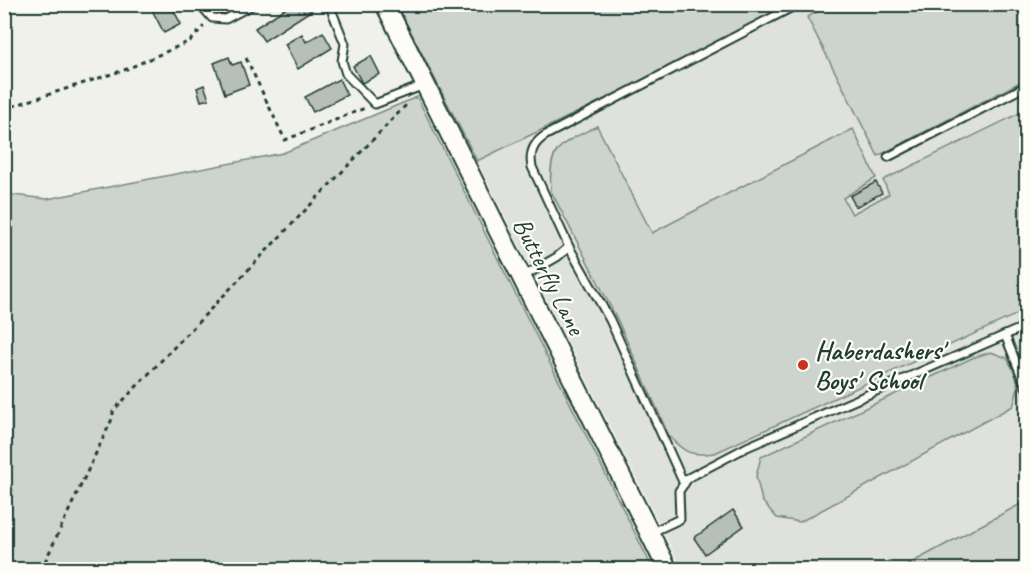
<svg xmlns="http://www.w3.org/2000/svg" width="1031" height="574" font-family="Caveat,sans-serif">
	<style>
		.built { fill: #dfe2dc }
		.green { fill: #cdd3cd; stroke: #768880; stroke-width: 1.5 }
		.building { fill: #b6bfb8; stroke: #1f3d34; stroke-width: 1.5 }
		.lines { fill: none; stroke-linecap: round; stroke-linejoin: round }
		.lane-casing { stroke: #1f3d34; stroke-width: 11 }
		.secondary-casing { stroke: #1f3d34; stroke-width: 22 }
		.path { stroke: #1f3d34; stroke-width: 3; stroke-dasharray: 4.5 4.5; stroke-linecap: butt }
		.lane { stroke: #fdfcf7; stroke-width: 7 }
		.secondary { stroke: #fdfcf7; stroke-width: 18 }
		.poi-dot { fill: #c8321e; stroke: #fdfcf7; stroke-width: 2 }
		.labels { text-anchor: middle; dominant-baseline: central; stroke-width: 4.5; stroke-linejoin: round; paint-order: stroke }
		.street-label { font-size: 26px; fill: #1f3d34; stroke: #fdfcf7 }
		.poi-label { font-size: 26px; font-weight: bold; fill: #1f3d34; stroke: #fdfcf7; text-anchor: start }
	</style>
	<rect width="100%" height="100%" fill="#f0f1eb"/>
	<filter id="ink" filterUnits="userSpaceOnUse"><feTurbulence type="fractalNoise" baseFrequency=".0167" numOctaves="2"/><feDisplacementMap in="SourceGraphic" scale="12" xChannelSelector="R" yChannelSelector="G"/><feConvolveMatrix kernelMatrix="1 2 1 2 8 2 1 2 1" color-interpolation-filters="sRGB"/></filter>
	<g filter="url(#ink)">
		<polygon class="built" points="799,5 1026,5 1026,569 682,569 477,161"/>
		<g class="green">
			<polygon points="832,4 1026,5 1026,79 878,156 807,17"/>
			<polygon points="397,5 799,5 477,161"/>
			<polygon points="417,97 653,569 5,569 5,194 47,199 283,153"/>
			<path d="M 1026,110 L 1026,310 L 715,453 C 692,456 685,454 669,436 L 618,321 L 551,191 C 548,146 559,145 597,126 L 652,233 L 853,129 L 876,178 L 843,198 L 852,214 L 889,194 L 883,180 Z"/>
			<path d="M 991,352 L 1007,358 C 1018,378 1021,384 1013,406 L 800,522 L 777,518 L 762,501 L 756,476 L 761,457 L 972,358 Z"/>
			<polygon points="1026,501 1026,569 900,569"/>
		</g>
		<g class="building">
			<polygon points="149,4 170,4 181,24 164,33"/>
			<polygon points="292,4 309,4 312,10 264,41 255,28"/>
			<polygon points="323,32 332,48 298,69 285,44 302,34 306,42"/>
			<polygon points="371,56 380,74 362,83 353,66"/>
			<polygon points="229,57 232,65 241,62 249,85 225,94 214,63"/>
			<polygon points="339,79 347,95 313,112 305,97"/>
			<polygon points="204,85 209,99 201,101 197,88"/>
			<polygon points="876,182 882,193 856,207 850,196"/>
			<polygon points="733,510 744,526 705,554 694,538"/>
		</g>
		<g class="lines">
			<g class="lane-casing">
				<g id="lane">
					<polyline points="200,4 212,18 226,19 254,4"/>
					<polyline points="329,4 345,44 342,61 346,74 375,104 424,85"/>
					<polyline points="888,157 1026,86"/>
					<polyline points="524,276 557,257 569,247"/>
					<polyline points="1005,335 1026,387"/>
					<path d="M 684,484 L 610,320 L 569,247 L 532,167 C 529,153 533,143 546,135 L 798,4"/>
					<polyline points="650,533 680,519 679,491 688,478 747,447 1026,326"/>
				</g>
			</g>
			<g class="secondary-casing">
				<polyline id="secondary" points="385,4 668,570"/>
			</g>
			<g class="path">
				<polyline points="246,58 285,140 365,108"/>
				<polyline points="4,109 127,69 190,41 204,26"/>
				<polyline points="41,570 113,417 113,411 406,105"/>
			</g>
			<use href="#lane" class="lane"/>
			<use href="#secondary" class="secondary"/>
		</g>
	</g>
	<circle class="poi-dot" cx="803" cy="365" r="6"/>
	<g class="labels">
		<g class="street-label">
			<text transform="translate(549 276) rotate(63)">Butterfly Lane</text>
		</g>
		<g class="poi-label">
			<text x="815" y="350">Haberdashers'<tspan x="815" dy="30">Boys' School</tspan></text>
		</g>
	</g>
	<rect width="1031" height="574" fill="none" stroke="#fdfcf7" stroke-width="24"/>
	<rect x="12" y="12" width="1007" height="550" fill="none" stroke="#1f3d34" stroke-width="2" filter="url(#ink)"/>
</svg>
